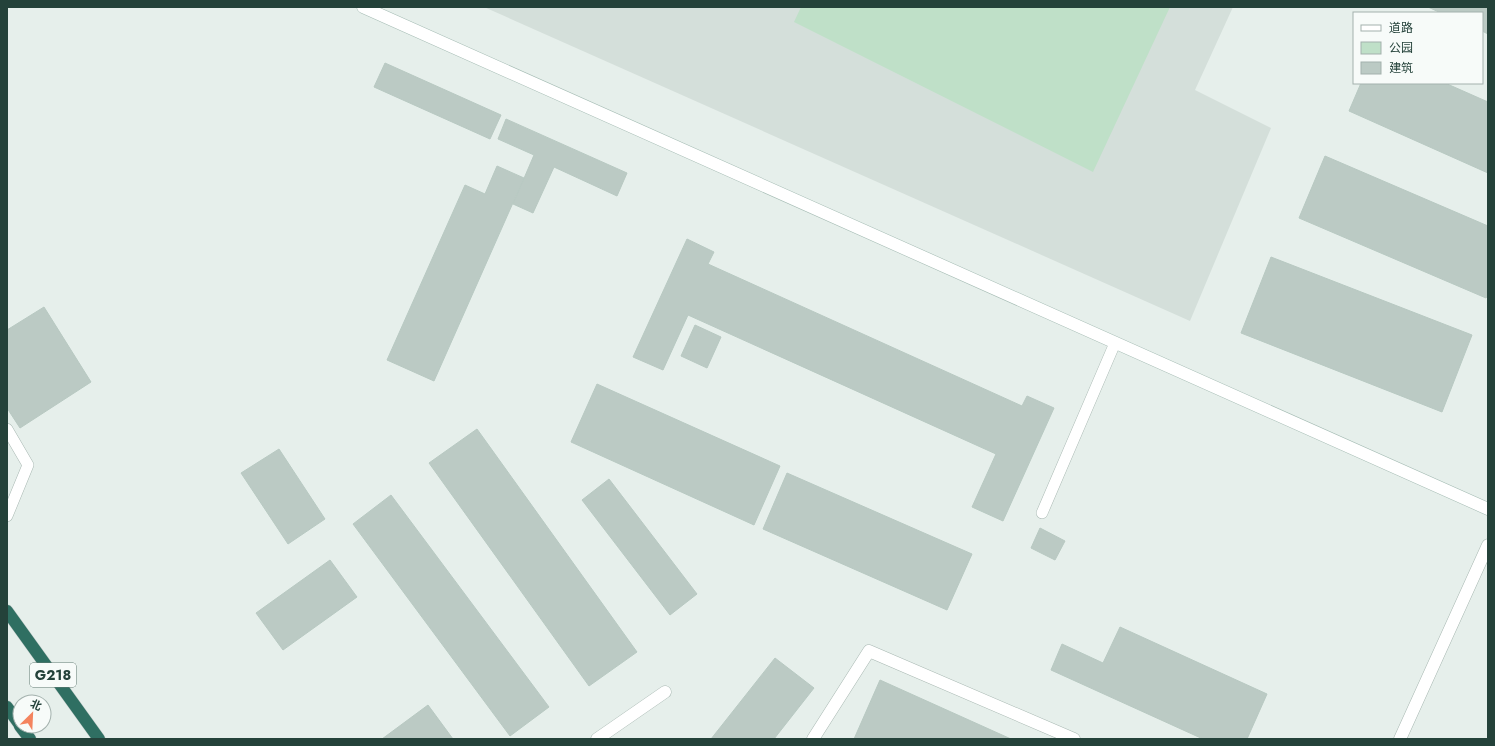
<svg xmlns="http://www.w3.org/2000/svg" width="1495" height="746" font-family="Jost,'Noto Sans SC',sans-serif">
	<style>
		.built { fill: #d4dfda }
		.green { fill: #bfe0c8 }
		.building { fill: #bbcac4; stroke: #b8c9c2 }
		.lines { fill: none; stroke-linecap: round; stroke-linejoin: round }
		.lane-casing { stroke: #a8b8b2; stroke-width: 12 }
		.street-casing { stroke: #a8b8b2; stroke-width: 13 }
		.secondary-casing { stroke: #a4bbb3; stroke-width: 13 }
		.highway-casing { stroke: #c2cac8; stroke-width: 13 }
		.lane { stroke: #fff; stroke-width: 11 }
		.street { stroke: #fff; stroke-width: 12 }
		.secondary { stroke: #fff; stroke-width: 12 }
		.highway { stroke: #2f6f62; stroke-width: 12 }
		.labels { text-anchor: middle; dominant-baseline: central; stroke-width: 3.5; stroke-linejoin: round; paint-order: stroke }
		.shield { fill: #f7fbf9; stroke: #637a73; stroke-width: 1 }
		.shield-label { font-size: 14px; font-weight: bold; fill: #24423a }
	</style>
	<rect width="100%" height="100%" fill="#e6efeb"/>
	<polygon class="built" points="484,7 1233,7 1195,90 1271,128 1190,321"/>
	<polygon class="green" points="801,7 1170,7 1093,172 794,22"/>
	<g class="building">
		<polygon points="1428,7 1488,7 1488,34 1482,31 1482,13 1441,13"/>
		<polygon points="385,63 501,115 490,139 374,87"/>
		<polygon points="1361,83 1445,83 1488,102 1488,173 1349,111"/>
		<polygon points="506,119 627,173 617,196 554,167 533,213 513,204 534,155 498,139"/>
		<polygon points="1325,156 1488,226 1488,295 1486,298 1299,218"/>
		<polygon points="497,166 524,178 434,381 387,360 465,185 485,194"/>
		<polygon points="687,239 714,252 708,264 1022,406 1027,396 1054,408 1003,521 972,507 996,454 688,315 663,370 633,357"/>
		<polygon points="1271,257 1472,335 1442,412 1241,333"/>
		<polygon points="44,307 91,382 20,428 7,408 7,330"/>
		<polygon points="695,325 721,337 707,368 681,356"/>
		<polygon points="597,384 780,466 754,525 571,442"/>
		<polygon points="477,429 637,652 589,686 429,463"/>
		<polygon points="279,449 325,519 288,544 241,473"/>
		<polygon points="787,473 972,554 947,610 763,529"/>
		<polygon points="609,479 697,594 670,615 582,500"/>
		<polygon points="391,495 549,707 510,736 353,524"/>
		<polygon points="1040,528 1065,541 1055,560 1031,548"/>
		<polygon points="330,560 357,597 283,650 256,613"/>
		<polygon points="1120,627 1267,694 1247,739 1203,739 1051,670 1062,644 1103,663"/>
		<polygon points="775,658 814,688 774,739 711,739"/>
		<polygon points="880,680 1011,739 854,739"/>
		<polygon points="428,705 453,739 382,739"/>
	</g>
	<g class="lines">
		<g class="lane-casing">
			<g id="lane">
				<polyline points="7,429 28,465 7,516"/>
				<polyline points="1042,513 1115,343"/>
			</g>
		</g>
		<g class="street-casing">
			<g id="street">
				<polyline points="597,739 665,692"/>
				<polyline points="813,739 869,651 1074,739"/>
				<polyline points="1400,739 1488,545"/>
			</g>
		</g>
		<g class="secondary-casing">
			<polyline id="secondary" points="363,7 1488,509"/>
		</g>
		<g class="highway-casing">
			<g id="highway">
				<polyline points="7,611 99,739"/>
				<polyline points="7,707 20,725"/>
				<polyline points="20,726 30,739"/>
			</g>
		</g>
		<use href="#lane" class="lane"/>
		<use href="#street" class="street"/>
		<use href="#secondary" class="secondary"/>
		<use href="#highway" class="highway"/>
	</g>
	<g class="labels">
		<rect class="shield" x="30" y="663" width="46" height="24" rx="3"/>
		<g class="shield-label">
			<text x="53" y="675">G218</text>
		</g>
	</g>
	<rect width="1495" height="746" fill="none" stroke="#24423a" stroke-width="16"/>
	<rect x="1353" y="12" width="130" height="72" fill="#f7fbf9" stroke="#a3b1ad"/>
	<rect x="1361" y="25" width="20" height="6" fill="#ffffff" stroke="#a3b1ad"/>
	<text x="1389" y="32" font-size="12" fill="#24423a">道路</text>
	<rect x="1361" y="42" width="20" height="12" fill="#bfe0c8" stroke="#a3b1ad"/>
	<text x="1389" y="52" font-size="12" fill="#24423a">公园</text>
	<rect x="1361" y="62" width="20" height="12" fill="#bbcac4" stroke="#a3b1ad"/>
	<text x="1389" y="72" font-size="12" fill="#24423a">建筑</text>
	<g transform="translate(32 714) rotate(24)"><circle r="19" fill="#f7fbf9" stroke="#a3b1ad"/>
	<path d="M0-3L7 15L0 10L-7 15Z" fill="#f4845f"/>
	<text y="-6" font-size="11" font-weight="bold" text-anchor="middle" fill="#24423a">北</text>
	</g>
</svg>
